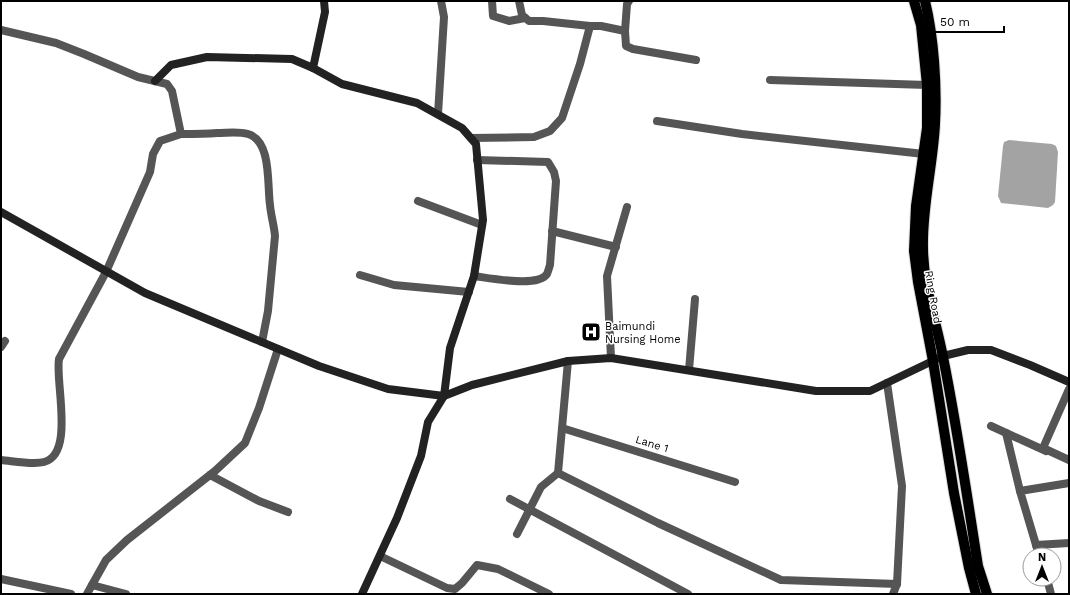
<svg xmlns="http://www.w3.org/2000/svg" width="1070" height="595" font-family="'Work Sans',sans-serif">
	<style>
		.water { fill: #a3a3a3 }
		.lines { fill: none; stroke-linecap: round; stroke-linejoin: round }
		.primary-casing { stroke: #dbdbdb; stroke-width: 12 }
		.street { stroke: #555; stroke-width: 8 }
		.secondary { stroke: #222; stroke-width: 8 }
		.primary { stroke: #000; stroke-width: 10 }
		.labels { text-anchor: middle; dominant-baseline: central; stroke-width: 3; stroke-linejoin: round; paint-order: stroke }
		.street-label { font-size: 11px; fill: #000; stroke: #fff }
		.poi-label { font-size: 11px; fill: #000; stroke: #fff; text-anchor: start }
	</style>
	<rect width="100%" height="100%" fill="#fff"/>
	<polygon class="water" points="1009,140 1052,144 1056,146 1058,152 1055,202 1053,205 1048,208 1001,203 998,196 1003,146 1004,142"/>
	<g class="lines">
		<g class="primary-casing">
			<g id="primary">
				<polyline points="914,1 921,25 927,85 927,128 916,206 914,251 918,282 933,361 954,493 969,568 976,594"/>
				<path d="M 925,1 C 934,38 937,86 935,124 C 933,165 922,206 923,247 C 923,285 936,320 943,357 C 957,426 967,496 978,566 L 987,594"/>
			</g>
		</g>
		<g class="street">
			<polyline points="492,1 493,16 509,21 525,18"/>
			<polyline points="519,1 522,15 529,21 543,21 590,26"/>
			<polyline points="629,1 627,4 625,31 626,46 633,49 696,60"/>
			<path d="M 1,30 L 56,43 L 84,54 L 138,77 L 167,84 L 172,91 L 181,134 C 193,134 205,134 217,133 C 227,133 238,131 248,134 C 272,141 267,185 270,205 C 271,216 274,225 275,236 L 268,311 L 262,342"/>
			<polyline points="770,80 927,85"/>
			<polyline points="438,114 444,17 441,1"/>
			<polyline points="657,121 742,134 924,154"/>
			<polyline points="471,138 534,137 550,131 562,118 580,64 590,26 601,26 625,31"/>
			<polyline points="418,201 482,225"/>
			<polyline points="552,231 616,247"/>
			<polyline points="360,275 394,285 469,292"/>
			<path d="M 474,276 C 489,278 538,288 547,274 C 548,272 549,268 550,265 L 556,181 L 554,172 L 548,162 L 477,160"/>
			<polyline points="1,347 5,341"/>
			<polyline points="611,358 607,276 627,207"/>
			<polyline points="568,361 558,473 658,523 781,580 897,584 902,486 887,383"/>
			<polyline points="689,370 695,299"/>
			<polyline points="1069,389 1043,448 1069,460"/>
			<polyline points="991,426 1046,451"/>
			<polyline points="562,428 735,482"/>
			<polyline points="1006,433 1020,491"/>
			<path d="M 1,460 C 13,461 33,465 44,462 C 75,454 55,382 59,359 L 106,272 L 150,172 L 153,154 L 160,141 L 181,134"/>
			<polyline points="210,475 259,501 288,512"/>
			<polyline points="510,499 688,594"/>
			<polyline points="517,534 541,487 558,473"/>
			<polyline points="1036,545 1069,543"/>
			<polyline points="1039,555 1020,491 1069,483"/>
			<polyline points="380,556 447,588 455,589 462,583 477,565 498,569 549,594"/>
			<polyline points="1,579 71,594"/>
			<polyline points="1047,579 1051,594"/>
			<polyline points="92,585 106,560 127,540 215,471 245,443 259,408 278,349"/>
			<polyline points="87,594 92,585 126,594"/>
			<polyline points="893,594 897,584"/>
		</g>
		<g class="secondary">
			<polyline points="324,1 325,12 313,68 342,84 417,103 462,128 476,144 483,220 474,276 450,348 444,396 428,422 421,456 397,518 362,594"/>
			<polyline points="155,81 171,65 207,57 292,59 313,68"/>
			<polyline points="1,212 145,293 319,366 388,389 444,396 472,385 568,361 611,358 816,391 870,391 943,356 968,350 991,350 1030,365 1069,382"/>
		</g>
		<use href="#primary" class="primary"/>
	</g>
	<defs>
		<g id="hospital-square" transform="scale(1)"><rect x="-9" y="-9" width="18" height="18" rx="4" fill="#000" stroke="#fff"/><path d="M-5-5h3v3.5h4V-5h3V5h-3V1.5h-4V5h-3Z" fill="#fff"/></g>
	</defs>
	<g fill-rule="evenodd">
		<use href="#hospital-square" x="591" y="332"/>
	</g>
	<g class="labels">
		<g class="street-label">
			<text transform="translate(933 297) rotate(80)">Ring Road</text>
			<text transform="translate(652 444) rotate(17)">Lane 1</text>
		</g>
		<g class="poi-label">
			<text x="605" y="326">Baimundi<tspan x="605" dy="13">Nursing Home</tspan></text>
		</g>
	</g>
	<rect width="1070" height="595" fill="none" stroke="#000000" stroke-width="4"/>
	<g transform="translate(1042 567)"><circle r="19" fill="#ffffff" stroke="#999999"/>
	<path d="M0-3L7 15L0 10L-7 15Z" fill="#000000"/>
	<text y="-6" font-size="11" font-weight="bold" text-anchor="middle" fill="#000000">N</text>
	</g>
	<path d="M934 26v6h70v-6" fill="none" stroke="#000000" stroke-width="2"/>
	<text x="940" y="26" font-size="12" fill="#000000" stroke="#ffffff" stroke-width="3" paint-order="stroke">50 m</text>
</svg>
